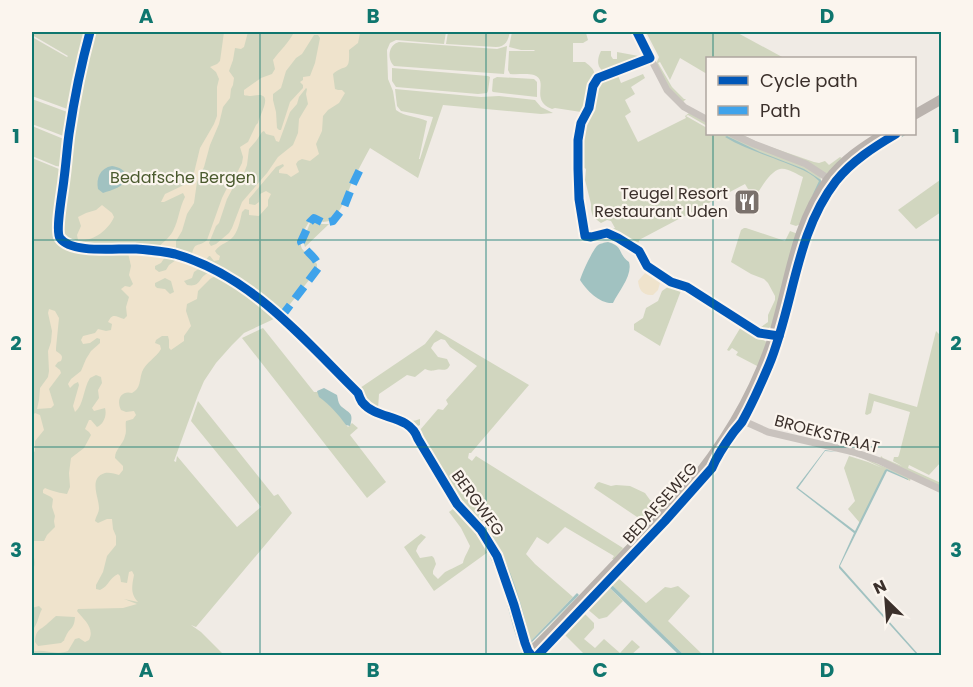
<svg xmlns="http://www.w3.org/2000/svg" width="973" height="687" font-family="Poppins,sans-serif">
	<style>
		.green { fill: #d1d6bf; fill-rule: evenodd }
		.sand { fill: #efe3cc; fill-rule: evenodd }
		.water { fill: #a1c2c1 }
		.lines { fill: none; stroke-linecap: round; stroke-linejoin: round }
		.street { stroke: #c9c3be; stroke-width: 7 }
		.secondary { stroke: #bab3ae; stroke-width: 10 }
		.quiet { stroke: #3fa3eb; stroke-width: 8; stroke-dasharray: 15 8; stroke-linecap: butt }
		.cycleway-casing { stroke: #fbf5ee; stroke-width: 13 }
		.cycleway { stroke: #0057b8; stroke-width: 9 }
		.grid { fill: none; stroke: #0f766e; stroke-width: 1.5; stroke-opacity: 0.55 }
		.labels { text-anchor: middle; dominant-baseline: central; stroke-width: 4.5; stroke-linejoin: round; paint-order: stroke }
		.park-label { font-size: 16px; fill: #4a5a2e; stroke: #fbf5ee }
		.poi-label { font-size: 16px; fill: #3b302b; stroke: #fbf5ee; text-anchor: end }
		.street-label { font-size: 16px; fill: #3b302b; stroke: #fbf5ee }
		.neatline { fill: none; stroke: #0f766e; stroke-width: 2 }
		.grid-label { font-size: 20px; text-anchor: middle; font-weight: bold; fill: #0f766e }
	</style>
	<rect width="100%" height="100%" fill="#f0ebe5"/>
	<g class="green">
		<path d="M 32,32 L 87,32 L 87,37 L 89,32 L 81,64 L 69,135 L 71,130 L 77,94 L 91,32 L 93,32 L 81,83 L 95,32 L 446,32 L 444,44 L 396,40 L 390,43 L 387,50 L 388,79 L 393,91 L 396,110 C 405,117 417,116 427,121 L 419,159 L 420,159 L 433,117 L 401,111 L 397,106 L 395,89 L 481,97 L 499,96 L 535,100 L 541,107 L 553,113 L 541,114 L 443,105 L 418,178 L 370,148 C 364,159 358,170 352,182 C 346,197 343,210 330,221 L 323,222 L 315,217 L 311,219 C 306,227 296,241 303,250 C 308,255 313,259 317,264 L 317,270 L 283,313 L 280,315 L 272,307 L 270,308 L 274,311 L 269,308 L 266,308 L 276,318 L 244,333 L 232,345 L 216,363 L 204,381 L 198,395 L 174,461 L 176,462 L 177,456 L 237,527 L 261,507 L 191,421 L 198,401 L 274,496 L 278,494 L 292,513 L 196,627 L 191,625 L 201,632 L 224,655 L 32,655 L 32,158 L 64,171 L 56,240 L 58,237 L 60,238 L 59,228 L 69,138 L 65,166 L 63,167 L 56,166 L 32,156 L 32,126 L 66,140 L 66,137 L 32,124 L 32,99 L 70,113 L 72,106 L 71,105 L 70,110 L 32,96 L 32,37 L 67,57 L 68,56 L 32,35 Z"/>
		<path d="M 448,32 L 510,32 C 508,40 506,47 496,47 L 446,44 Z"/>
		<path d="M 512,32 L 588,32 L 586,33 L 588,40 L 583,43 L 573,43 L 573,62 L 585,62 C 591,67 595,69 595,78 L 585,113 L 583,112 L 586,103 L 588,86 L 585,103 L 581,112 L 555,108 L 552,109 C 529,100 550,81 534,75 C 526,73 517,75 510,74 L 508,70 L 509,51 L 535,51 L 534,50 L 521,50 L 509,47 Z"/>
		<polygon points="646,32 736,32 784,58 708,58 707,74 680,58 670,80 660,62 658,63 672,87 684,99 686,99 682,103 669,89 656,64 659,57"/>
		<path d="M 399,42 L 497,49 L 507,46 L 504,74 L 394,66 C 387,59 388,45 399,42 Z"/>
		<path d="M 601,51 L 611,51 L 611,56 L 613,59 L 617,59 L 617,52 L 644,57 L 606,73 C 596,68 597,59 601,51 Z"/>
		<polygon points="392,68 488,76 490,77 488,91 487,93 478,94 396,87 392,81"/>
		<path d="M 617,73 L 621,83 L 643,74 L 645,78 L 631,87 L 635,94 L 625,100 L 631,112 L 625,116 L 638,142 L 686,118 L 685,116 L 689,113 L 707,123 L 707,126 L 688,115 L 686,116 L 707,128 L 708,134 L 718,134 L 721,135 L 722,134 L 727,134 L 746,143 L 807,167 L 820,176 L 822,183 L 801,224 L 796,226 L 790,224 L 803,177 C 797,174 786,167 780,169 C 770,171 759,191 754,199 L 745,184 L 639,240 L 639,242 L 632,245 L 607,231 L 615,228 L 611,221 L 607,220 L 601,223 L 593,217 L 591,210 L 591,204 L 585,180 L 586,169 L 580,165 L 581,131 L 596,84 L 600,79 Z"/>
		<polygon points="497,77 534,79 537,82 537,97 493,92 492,91 493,79"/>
		<polygon points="736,134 741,134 759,143 814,162 819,163 825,161 829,165 840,157 842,158 828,173 824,173"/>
		<path d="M 899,134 L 903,134 C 883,145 841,170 835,191 L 832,188 C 852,164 872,150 899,134 Z"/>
		<polygon points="940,180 942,182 941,212 916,229 898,210"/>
		<path d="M 825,199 L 828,201 L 827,203 L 825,202 L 817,218 L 810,234 L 800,271 L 801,275 L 800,278 L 797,276 C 804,250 810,222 825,199 Z"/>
		<polygon points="315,220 322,224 329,224 305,247 303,241 310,223"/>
		<polygon points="744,228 746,228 785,241 790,231 798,234 774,325 765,330 757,330 768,322 768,315 775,300 775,296 768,283 764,279 751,274 731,262 741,230"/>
		<polygon points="672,284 682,288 660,346 634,330 634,324 643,318 646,308 658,301 662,291"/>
		<path d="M 284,316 L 357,390 L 425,344 L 436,330 L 529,385 L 471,453 L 469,453 L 468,458 L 472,461 L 476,456 L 623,548 L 616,555 L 635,537 L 634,536 L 646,523 L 594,488 L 597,483 L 599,482 L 611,486 L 616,485 L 630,486 L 645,493 L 650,500 L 656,502 L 662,507 L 668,501 L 670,502 L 615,559 L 612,559 L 614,556 L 565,527 L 548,544 L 537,537 L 526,554 L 535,564 L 573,597 L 531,641 L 533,643 L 579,595 L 543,638 L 529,646 L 501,562 L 461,508 L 419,438 L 420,430 L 438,409 L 443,410 L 448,404 L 446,400 L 477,366 L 450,347 L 445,340 L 441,339 L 434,343 L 431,348 L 438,357 L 447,359 L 450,365 C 446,373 443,368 436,370 C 431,371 430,371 425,369 L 415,377 L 407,375 L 379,394 L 378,409 C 391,415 406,425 420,419 L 420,425 L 416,427 L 386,415 L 363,400 L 356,390 L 284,319 ZM 431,454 L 462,501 L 483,524 L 497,544 L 516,591 L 529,637 L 528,637 L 513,588 L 497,545 L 488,532 L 478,519 L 464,507 Z"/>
		<polygon points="742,325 768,343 759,367 736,355 738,352 732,348 729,351 727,350"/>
		<path d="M 263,328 L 314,392 L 318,392 L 318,394 C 324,401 332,407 338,413 C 342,417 344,423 348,427 L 352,423 L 358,428 L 350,435 L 386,482 L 367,498 L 242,338 Z"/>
		<polygon points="936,331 942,337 941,462 929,475 909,465 908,468 941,483 941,489 880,460 881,456 883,458 902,466 893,461 894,457 898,457 899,455 910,412 874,401 871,413 867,415 865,414 869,393 917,407"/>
		<polygon points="849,452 911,478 910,481 887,469 860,523 848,509 855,501 844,468 849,456 868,462 882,468 862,458 848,454"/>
		<polygon points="716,462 720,466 657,534 658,535 655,533 698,487 713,469"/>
		<path d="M 457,506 L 477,527 L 487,542 L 483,545 L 485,548 L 488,547 L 495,557 L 525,651 L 523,655 L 518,655 L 524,650 L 522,650 C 513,619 505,580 488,550 L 488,552 L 434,591 L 404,547 L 421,534 L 426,537 L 418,546 L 416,551 L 420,558 L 432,556 L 434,558 L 436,564 L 433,571 L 433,574 L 438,579 C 440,577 442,575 444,573 C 446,571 458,566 463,563 C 464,557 468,552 470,546 L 461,528 L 449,512 Z"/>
		<polygon points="624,565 616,576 646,603 665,587 671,588 678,586 690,596 668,621 703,655 684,655 611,584 609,587 623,601 607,617 599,619 585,607"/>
		<polygon points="582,611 594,623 594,628 584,639 595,648 604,639 620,653 632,640 640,647 631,655 585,655 562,632"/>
	</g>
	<g class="sand">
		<path d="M 224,32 L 248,32 L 244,47 L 241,49 L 235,48 L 233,60 L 229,71 L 234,78 L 233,85 L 231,89 L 230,98 L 223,107 L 219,124 L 210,145 L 204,167 L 197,182 L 194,203 L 187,214 L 182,231 L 176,241 L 176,254 L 156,250 C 161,243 169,239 173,231 C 179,220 179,208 185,197 L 183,193 L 164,202 L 161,202 L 165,194 L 184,185 L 193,177 L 200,148 L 214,124 L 217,116 L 217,87 L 219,79 L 216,72 L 210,67 L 217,64 L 220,61 Z"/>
		<path d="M 294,32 L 359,32 L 360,33 L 358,43 L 349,50 C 350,74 345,63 333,74 L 335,89 L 338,90 L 342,90 L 345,93 L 339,103 L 328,110 L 323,116 L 322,131 L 316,144 L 319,154 L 310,161 L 302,159 L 298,161 L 296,164 L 299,172 L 291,177 L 287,174 L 279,173 L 279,170 L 284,166 L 283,164 L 276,167 L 249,199 L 249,204 L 255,205 L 259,202 L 260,194 L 266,191 L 271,194 L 268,200 L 268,206 L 259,216 L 249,215 L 249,210 L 245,209 L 242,212 C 240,221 238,233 231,239 C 225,244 220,244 215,251 L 217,254 L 220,256 L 219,260 L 214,261 L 210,256 L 209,256 L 203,263 L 191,258 C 195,239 197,249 207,240 L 222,198 L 231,180 L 236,175 L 242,163 L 243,157 L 240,147 L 248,142 L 256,125 L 258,123 C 259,116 273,95 259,95 C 253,95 250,97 244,95 L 244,90 L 261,78 L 272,74 L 275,69 L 273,60 C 280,50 289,43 294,32 ZM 314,35 L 318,35 L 320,38 L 315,63 L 310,76 L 303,77 L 303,80 L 300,82 L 303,85 L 303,88 L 290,102 L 281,130 L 279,130 L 277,128 L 276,112 L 273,100 L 273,94 L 281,88 L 286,71 L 296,58 L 302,54 ZM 306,88 L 307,89 L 306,94 L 308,104 L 299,119 L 298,133 L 293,145 L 278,157 L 267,173 L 242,202 L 232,228 L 229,233 L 216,244 L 211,246 L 209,243 L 216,226 L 219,223 L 227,199 L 235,184 L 244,173 L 247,165 L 249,149 L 256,141 L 262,132 L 264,131 L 266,134 L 274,136 L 276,141 L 279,142 L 290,112 L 297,104 L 299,97 Z"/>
		<path d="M 102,205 L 112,213 L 114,217 C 108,231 92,242 78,240 L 77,235 L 81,226 L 78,217 L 86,213 L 96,210 Z"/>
		<path d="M 128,253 L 165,257 L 161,263 L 155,266 L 155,269 L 159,272 L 166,270 L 169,265 L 176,260 L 200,268 L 194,272 L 192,278 L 184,281 L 187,285 C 202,288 198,276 209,273 L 215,276 L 210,279 L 198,291 L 197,299 L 187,304 L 186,311 L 191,326 L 184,336 L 184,341 L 171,350 L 169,348 L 169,340 L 168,336 L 162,336 L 156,340 L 155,343 L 160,345 L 161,349 C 156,358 146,362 142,372 C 139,381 141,388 132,393 C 121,390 116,400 121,410 L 126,412 L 134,411 L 136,415 L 133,419 L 126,421 C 125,426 127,431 125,436 C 123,445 115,449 115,458 L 123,466 L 123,470 L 119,475 C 115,474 110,472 105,473 C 88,478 99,497 99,508 C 99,513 96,516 95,521 L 98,523 L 107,519 L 112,519 L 113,529 L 116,536 L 116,545 L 107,556 L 103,572 L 96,585 L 96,589 L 100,590 C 109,586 109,578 118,574 L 120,576 L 121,582 L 127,583 L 129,572 L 132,571 L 134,575 C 132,586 130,593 138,602 L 124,599 L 137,604 L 123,608 L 78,609 L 77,611 C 84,620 95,628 89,640 L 85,642 L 79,638 L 75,639 L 68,651 C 55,656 43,648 32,652 L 32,630 C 38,625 38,616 42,609 L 39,606 L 32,608 L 32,573 C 38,560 31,553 32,541 L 44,541 L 47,535 L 55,527 L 54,521 L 55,516 L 52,507 L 53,499 L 51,497 L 43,493 L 43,490 L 45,488 C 48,490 64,494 67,494 L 70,487 L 69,473 L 71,458 L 84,448 L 91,435 L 89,432 L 85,429 L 89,420 L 91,420 L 97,427 C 104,424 107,415 105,408 L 94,411 L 92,408 L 99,398 L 98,390 L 102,383 L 101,377 L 96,375 L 90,378 C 83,389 84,405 75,412 L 73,406 L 79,385 L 78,382 L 74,384 L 70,388 L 68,384 L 71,379 L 81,371 L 86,359 L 91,351 L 100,343 L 100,339 L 97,338 L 90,343 L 83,344 L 81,340 L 83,336 L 95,333 L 98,329 L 106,331 L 111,330 L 112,324 L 108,322 C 113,312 116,317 124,319 L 127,316 L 126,307 L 129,297 L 121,289 L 125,286 L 130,287 L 133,284 L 129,275 L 131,266 ZM 165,278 L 171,281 L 174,292 L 170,294 L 165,289 L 157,288 L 155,286 L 155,283 ZM 56,616 L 75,617 C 74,630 70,627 66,636 C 62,643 67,638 61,643 L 38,646 L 35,642 C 36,628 40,631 48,623 C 51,621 53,618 56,616 Z"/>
		<path d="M 645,273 L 660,283 L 658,290 L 653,295 C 643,296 639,290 638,281 Z"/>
		<path d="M 49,309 L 55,311 L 59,318 L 56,348 L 56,351 C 60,354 64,355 61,361 L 58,362 L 55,366 L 60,370 L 61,373 L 49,389 L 54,405 L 51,408 L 37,409 L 39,400 L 40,388 L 48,377 L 49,371 L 48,351 L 51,342 L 52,331 L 48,313 Z"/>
		<polygon points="35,413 40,415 44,430 35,441 35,451 32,455 32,416"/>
	</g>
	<g class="water">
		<path d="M 903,134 L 907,134 C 879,150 858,163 836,189 L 835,189 C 851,164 878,148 903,134 Z"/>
		<path d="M 727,136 L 760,152 L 804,169 L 821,180 L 821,183 L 812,196 L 819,181 C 807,169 789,165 773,158 C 757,152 740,146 725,137 Z"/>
		<path d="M 112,166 C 119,167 125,170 128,177 C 124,187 112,190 103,193 L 98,189 C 96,178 100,168 112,166 Z"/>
		<path d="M 825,202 L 827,203 L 814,232 L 801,275 L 800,271 C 807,247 813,224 825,202 Z"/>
		<path d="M 608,242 C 624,246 618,255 629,262 C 633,275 619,291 613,303 C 600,304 587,291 580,280 C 582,273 593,249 598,245 C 602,243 603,243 608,242 Z"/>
		<path d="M 324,388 L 337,395 C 338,399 338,402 340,405 C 347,413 355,411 350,426 L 346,425 C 338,414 330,405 319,397 L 317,391 Z"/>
		<polygon points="825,450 837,452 825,451 798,488 855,531 885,470 887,469 908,479 908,480 887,471 840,566 919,655 917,655 839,568 839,566 854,533 796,488"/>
		<path d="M 431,454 C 443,465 451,485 461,499 C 468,511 482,521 491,534 C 507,556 524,610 529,637 L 528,637 L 513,588 L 497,545 L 488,532 L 478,519 L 460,502 Z"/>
		<path d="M 487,550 L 494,561 L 504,587 L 521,646 C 514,637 507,600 502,586 C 498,574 492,562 487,550 Z"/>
		<polygon points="609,584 611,584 684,655 679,655 609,587"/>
		<polygon points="577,593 579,595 531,643 530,642"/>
	</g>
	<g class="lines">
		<g class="street">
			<polyline points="637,32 667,90 684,107 708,120"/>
			<polyline points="650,58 598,78 593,86 589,108 581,123 578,140 578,169 579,199 585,236 591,237 607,233 618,238 639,251 647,266 671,282 687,287 759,333 774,335"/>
			<polyline points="732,134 754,144 806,164 829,179"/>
			<polyline points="362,401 375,411 409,425 415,432 418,439 457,504 481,530 497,556 514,605 525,643 530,653"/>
			<polyline points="737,418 768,432 854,452 880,461 942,490"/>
		</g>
		<g class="secondary">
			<polyline points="914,115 942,99"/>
			<path d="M 527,656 L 553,630 L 685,491 C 721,448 751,400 770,346 C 789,291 792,229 828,180 C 843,160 864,146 884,134"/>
		</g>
		<path class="quiet" d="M 281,317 L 319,267 C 316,256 305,252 301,242 L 310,222 L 314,218 L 324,223 L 333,221 L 344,207 L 353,184 L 362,165"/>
		<g class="cycleway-casing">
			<g id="cycleway">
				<path d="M 90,32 C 81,65 74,100 69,134 C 67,149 66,164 64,179 C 63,190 55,231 60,238 C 71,254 117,248 135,249 C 148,250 162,251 175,254 C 252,276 303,339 358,393 C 359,396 360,399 362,402 C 377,421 409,413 418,439 L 457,504 L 481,530 L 497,556 L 514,605 L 525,643 L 528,651 L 532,656"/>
				<polyline points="637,32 650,58 598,78 593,86 589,108 581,123 578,140 578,169 579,199 585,236 591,237 607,233 618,238 639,251 647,266 671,282 687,287 759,333 779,336"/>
				<path d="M 537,656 L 665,521 L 712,468 C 717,456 725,444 733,433 C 736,429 739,426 742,422 C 752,404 761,384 769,365 C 794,305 795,234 836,181 C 852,161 874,147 896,134"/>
			</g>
		</g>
		<use href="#cycleway" class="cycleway"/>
	</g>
	<path class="grid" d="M 260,32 L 260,656M 486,32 L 486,656M 713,32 L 713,58M 713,134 L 713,656M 32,240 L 942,240M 32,447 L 942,447"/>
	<defs>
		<g id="restaurant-square" transform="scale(1.35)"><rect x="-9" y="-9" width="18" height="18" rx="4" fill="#7a716c" stroke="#fbf5ee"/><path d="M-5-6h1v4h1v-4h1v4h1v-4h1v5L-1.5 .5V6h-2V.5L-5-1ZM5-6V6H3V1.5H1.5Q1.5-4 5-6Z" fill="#fff"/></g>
	</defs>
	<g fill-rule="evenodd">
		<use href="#restaurant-square" x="747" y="202"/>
	</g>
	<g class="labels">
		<g class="park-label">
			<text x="183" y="177">Bedafsche Bergen</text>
		</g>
		<g class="poi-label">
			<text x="728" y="193">Teugel Resort<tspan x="728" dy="18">Restaurant Uden</tspan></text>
		</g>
		<g class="street-label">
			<text transform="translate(827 434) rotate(15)">BROEKSTRAAT</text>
			<text transform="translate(478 503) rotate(54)">BERGWEG</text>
			<text transform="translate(660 503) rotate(-48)">BEDAFSEWEG</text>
		</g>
	</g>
	<rect width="973" height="687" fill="none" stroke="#fbf5ee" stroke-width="66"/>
	<rect x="706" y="57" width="210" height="78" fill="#fbf5ee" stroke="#aea6a0" stroke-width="1.5"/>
	<rect x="718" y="76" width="30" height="9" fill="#0057b8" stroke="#aea6a0" stroke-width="1.5"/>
	<text x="760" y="87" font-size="18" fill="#3b302b">Cycle path</text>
	<rect x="718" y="106" width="30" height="9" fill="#3fa3eb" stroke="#aea6a0" stroke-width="1.5"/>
	<text x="760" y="117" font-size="18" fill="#3b302b">Path</text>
	<g transform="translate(886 600) rotate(335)" stroke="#fbf5ee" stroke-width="4.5" paint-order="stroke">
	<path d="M0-4.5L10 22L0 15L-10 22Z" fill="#3b302b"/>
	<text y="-9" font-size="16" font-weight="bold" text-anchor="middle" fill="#3b302b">N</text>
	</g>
	<rect x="33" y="33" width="907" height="621" class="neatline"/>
	<g class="grid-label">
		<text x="146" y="23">A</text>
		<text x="373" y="23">B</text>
		<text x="600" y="23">C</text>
		<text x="827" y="23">D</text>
		<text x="16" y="143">1</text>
		<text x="956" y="143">1</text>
		<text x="16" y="350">2</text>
		<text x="956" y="350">2</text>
		<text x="16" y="557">3</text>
		<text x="956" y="557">3</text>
		<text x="146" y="677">A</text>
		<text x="373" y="677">B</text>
		<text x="600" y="677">C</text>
		<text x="827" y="677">D</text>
	</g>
</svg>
